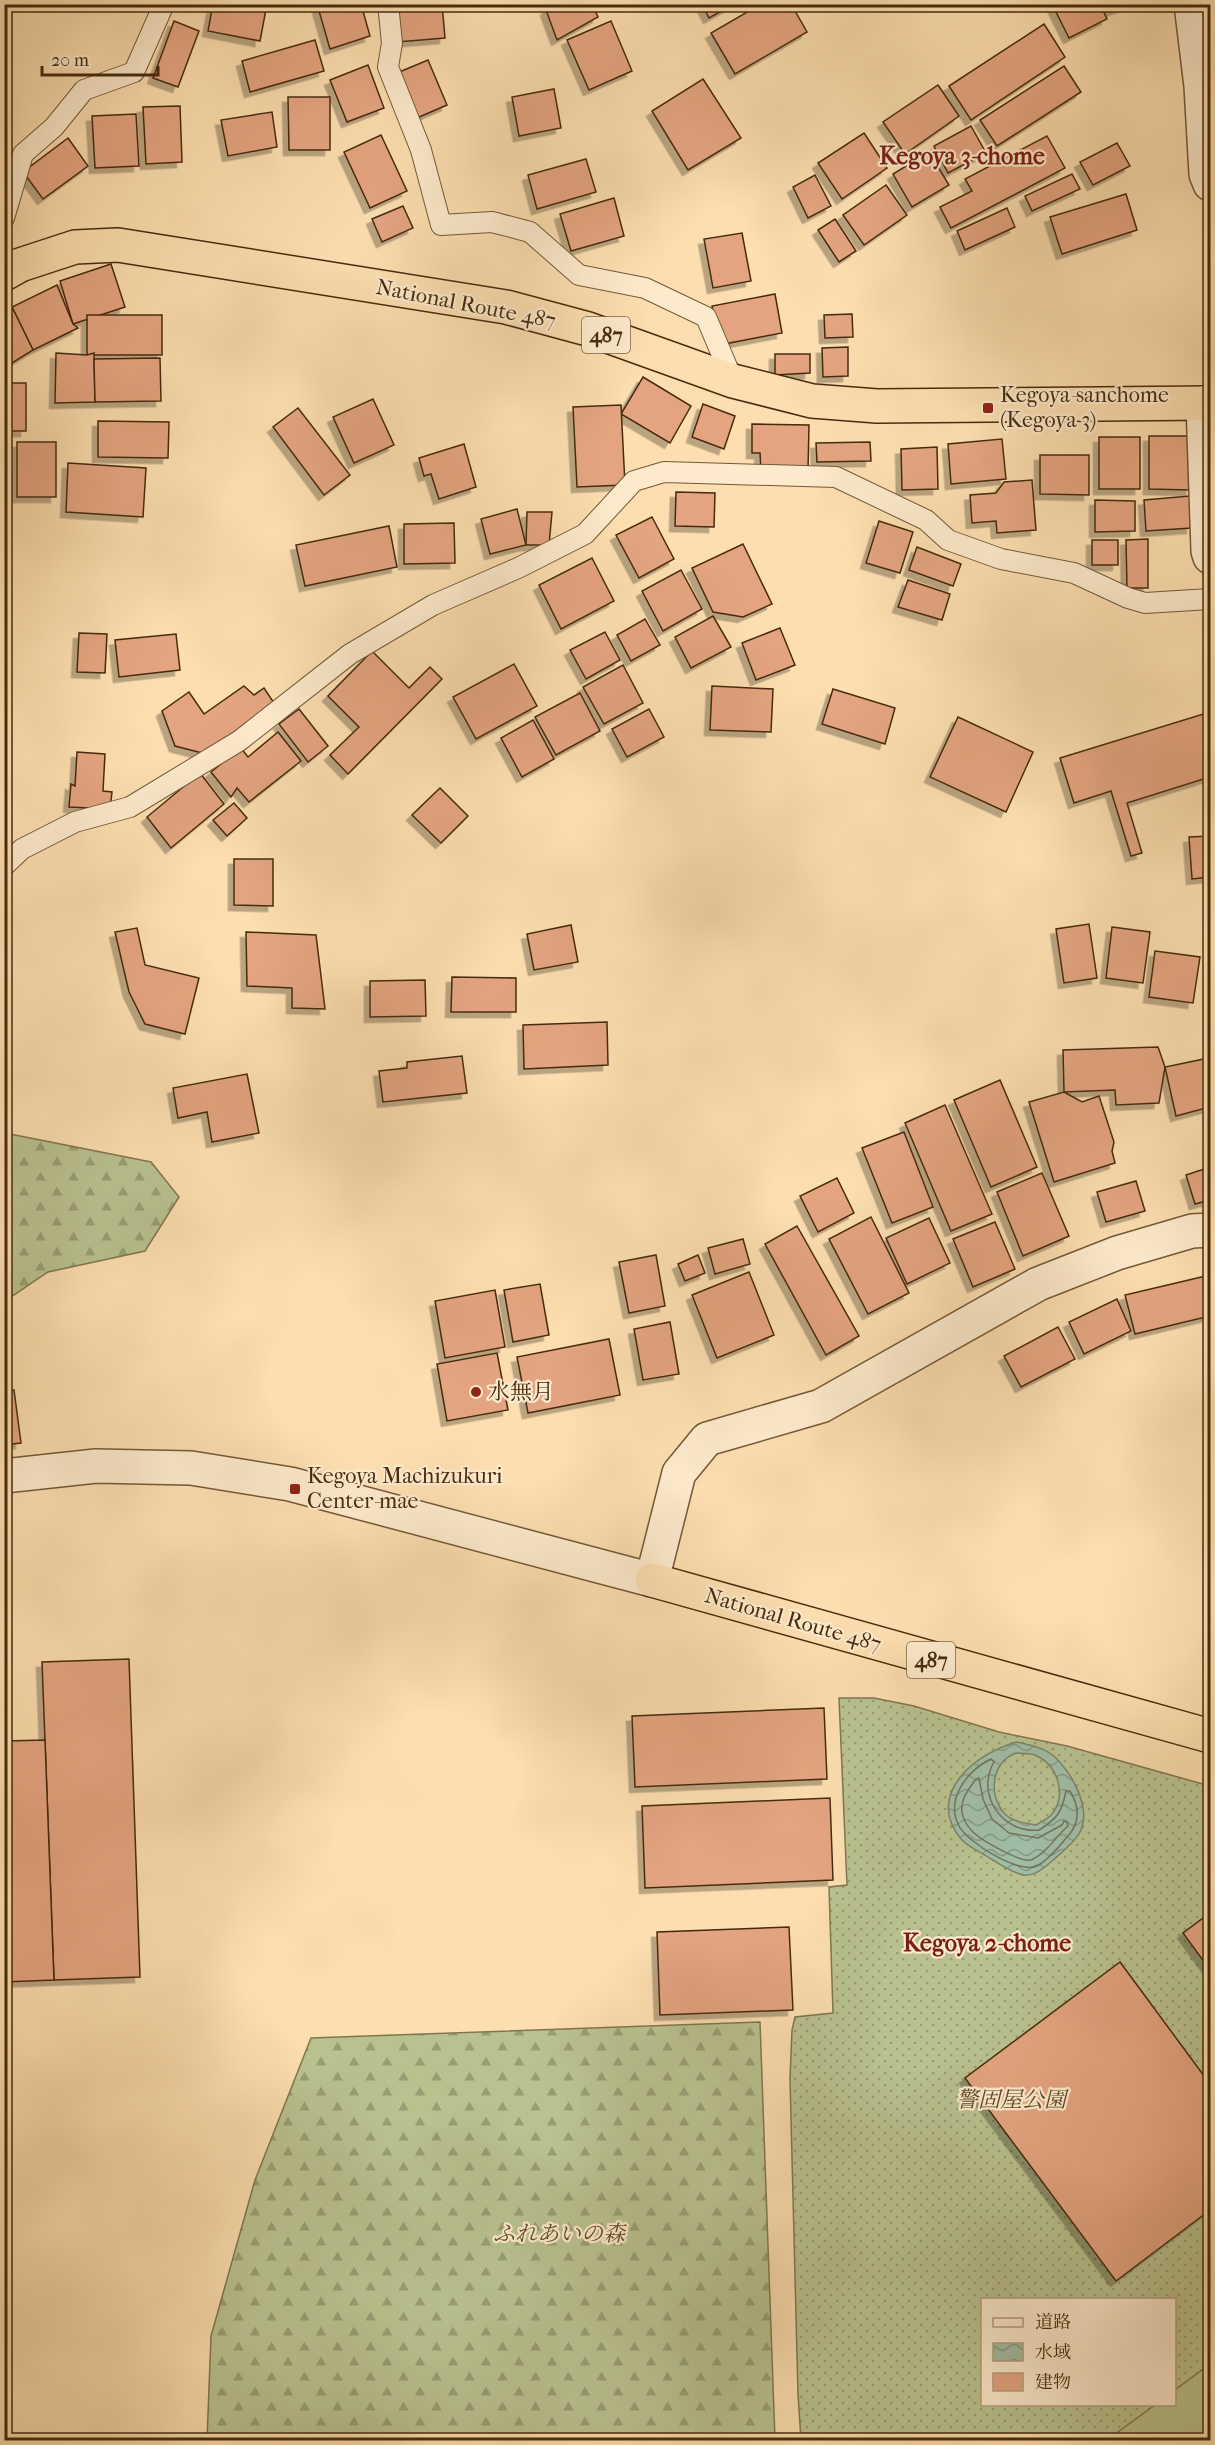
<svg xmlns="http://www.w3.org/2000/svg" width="1215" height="2445" font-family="'IM FELL French Canon','Noto Serif JP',serif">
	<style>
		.grass { fill: url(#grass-dots); stroke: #80764e; stroke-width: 1.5; fill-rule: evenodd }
		.forest { fill: url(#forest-firs); stroke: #80764e; stroke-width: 1.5 }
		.pitch { fill: #b9c28f; stroke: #80764e; stroke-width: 1.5 }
		.water { fill: url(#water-waves); stroke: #7c8369; stroke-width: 1.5; fill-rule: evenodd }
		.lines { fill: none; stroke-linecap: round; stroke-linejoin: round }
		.shore { stroke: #73745a; stroke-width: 1.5 }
		.building { fill: #e4a481; stroke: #462b0d; stroke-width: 1.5; filter: url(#shadow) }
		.service-casing { stroke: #745836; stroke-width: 22 }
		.minor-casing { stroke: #745836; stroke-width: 36 }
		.tertiary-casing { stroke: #745836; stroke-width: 36 }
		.trunk-casing { stroke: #462b0d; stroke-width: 36 }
		.service { stroke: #fdeacc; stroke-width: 20 }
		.minor { stroke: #fdeacc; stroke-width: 33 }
		.tertiary { stroke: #fdeacc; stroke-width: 33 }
		.trunk { stroke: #fcdeb0; stroke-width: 33 }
		.poi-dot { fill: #8f2418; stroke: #fdeacc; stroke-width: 2 }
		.labels { text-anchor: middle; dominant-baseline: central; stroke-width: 4.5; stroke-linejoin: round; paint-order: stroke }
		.shield { fill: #fdeacc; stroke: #7d6446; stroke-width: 1.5 }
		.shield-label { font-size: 21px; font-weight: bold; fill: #462b0d }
		.street-label { font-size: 22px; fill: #462b0d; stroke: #fdeacc }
		.poi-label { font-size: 22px; fill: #462b0d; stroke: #fdeacc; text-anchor: start }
		.park-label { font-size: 22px; font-style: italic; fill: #5d4927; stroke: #fdeacc }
		.neighbourhood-label { font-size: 24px; font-weight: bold; fill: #7a1f14; stroke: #fdeacc }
	</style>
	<defs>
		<pattern id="grass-dots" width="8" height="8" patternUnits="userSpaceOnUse" patternTransform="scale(1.5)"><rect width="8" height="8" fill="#b9c28f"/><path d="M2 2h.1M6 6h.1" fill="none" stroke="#989e73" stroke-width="1.8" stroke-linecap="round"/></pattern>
		<pattern id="forest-firs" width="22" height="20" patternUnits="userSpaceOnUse" patternTransform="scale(1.5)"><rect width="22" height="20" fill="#b9c28f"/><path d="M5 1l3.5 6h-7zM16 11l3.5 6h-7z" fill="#989e73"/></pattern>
		<pattern id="water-waves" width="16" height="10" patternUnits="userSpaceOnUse" patternTransform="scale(1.5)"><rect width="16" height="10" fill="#a0bda6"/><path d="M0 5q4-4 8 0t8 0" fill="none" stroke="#849a86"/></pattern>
		<filter id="shadow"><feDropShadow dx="-5.5" dy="5.5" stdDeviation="0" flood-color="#0004"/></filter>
	</defs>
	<rect width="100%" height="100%" fill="#fcdeb0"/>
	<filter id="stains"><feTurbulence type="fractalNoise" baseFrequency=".00333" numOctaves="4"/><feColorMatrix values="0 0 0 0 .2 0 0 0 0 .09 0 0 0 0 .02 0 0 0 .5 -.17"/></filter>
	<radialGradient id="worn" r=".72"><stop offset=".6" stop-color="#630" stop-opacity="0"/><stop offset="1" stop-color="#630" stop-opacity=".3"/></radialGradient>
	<path class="grass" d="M 839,1698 L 874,1698 L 914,1706 L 999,1732 L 1067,1746 L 1210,1786 L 1210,2440 L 801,2440 L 798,2394 L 790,2079 L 792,2030 L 795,2017 L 833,2013 L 829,1887 L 847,1885 ZM 982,2300 L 1174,2300 L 1174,2404 L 982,2404 Z"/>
	<g class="forest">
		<polygon points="5,1133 151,1162 179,1197 145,1251 48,1272 5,1301"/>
		<polygon points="760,2022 775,2440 207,2440 211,2336 255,2180 311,2038"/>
	</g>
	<polygon class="pitch" points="1210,2364 1210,2440 1107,2440 1155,2405 1174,2404 1175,2390"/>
	<path class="water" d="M 1017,1742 C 1030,1745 1045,1748 1055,1757 C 1072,1774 1092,1808 1080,1832 C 1075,1842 1061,1853 1052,1861 C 1044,1868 1035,1876 1024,1875 C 1012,1873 1001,1865 991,1859 C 981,1852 969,1848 961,1839 C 924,1794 976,1753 1017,1742 ZM 1016,1753 C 1022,1754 1030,1753 1035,1755 C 1058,1765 1067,1795 1052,1814 C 1048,1819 1041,1822 1036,1825 C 1025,1823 1013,1822 1005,1814 C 987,1795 992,1761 1016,1753 Z"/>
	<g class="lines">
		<g class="shore">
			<path d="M 991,1759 L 994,1762 C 975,1795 1003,1834 1039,1830 C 1057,1819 1062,1812 1066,1791 L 1070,1791 C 1080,1807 1080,1824 1067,1837 C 1059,1847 1048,1860 1037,1866 C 1020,1875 967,1842 959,1826 C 945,1799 967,1771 991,1759 Z"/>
			<path d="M 979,1778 L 983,1799 L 992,1819 L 1009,1833 L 1038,1838 L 1062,1825 L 1064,1821 L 1067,1822 L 1068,1826 C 1057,1835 1046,1854 1031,1860 C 1021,1863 981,1840 973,1832 C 968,1827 963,1820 962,1812 C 960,1799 969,1789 976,1779 Z"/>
		</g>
	</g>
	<g class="building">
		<polygon points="4,4 9,4 15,10 4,21"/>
		<polygon points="213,4 267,4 260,41 208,31"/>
		<polygon points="317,4 361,4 370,36 330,49"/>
		<polygon points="394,4 442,4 445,38 397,42"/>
		<polygon points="554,4 592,4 598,17 557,40 546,10"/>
		<polygon points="702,4 734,4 709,18"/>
		<polygon points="761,4 791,4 807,32 735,74 711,33"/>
		<polygon points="1052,4 1100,4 1107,19 1069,38"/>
		<polygon points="1109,4 1131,4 1111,11"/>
		<polygon points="174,21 199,31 178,87 153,78"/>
		<polygon points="611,21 632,71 589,90 567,40"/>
		<polygon points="1044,24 1065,57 971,120 949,86"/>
		<polygon points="315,40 324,71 250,92 242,61"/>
		<polygon points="428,60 447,105 417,118 397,73"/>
		<polygon points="368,65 384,108 347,122 330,80"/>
		<polygon points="1064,66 1081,92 997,146 980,120"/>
		<polygon points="703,79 741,138 688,170 652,111"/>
		<polygon points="938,85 959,116 905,154 883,122"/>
		<polygon points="554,89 561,128 519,136 512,97"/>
		<polygon points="288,97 330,97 330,150 289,150"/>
		<polygon points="180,106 182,162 146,164 143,107"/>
		<polygon points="272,112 277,147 228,156 221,120"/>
		<polygon points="136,114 139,166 95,168 92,116"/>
		<polygon points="971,126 986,153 948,173 934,146"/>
		<polygon points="864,133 887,168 842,199 818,163"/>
		<polygon points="381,135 407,191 370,208 344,152"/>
		<polygon points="1047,136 1065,168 951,228 940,207 972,191 965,179"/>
		<polygon points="68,138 88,166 43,199 23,172"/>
		<polygon points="1117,143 1130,166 1093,185 1080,162"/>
		<polygon points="929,152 949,185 912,207 893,174"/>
		<polygon points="586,159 596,192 537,209 528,175"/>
		<polygon points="1072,174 1080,189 1032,211 1025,196"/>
		<polygon points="815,175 831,206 808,218 793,187"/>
		<polygon points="886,185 907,215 864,245 843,215"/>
		<polygon points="1126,194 1137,230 1062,254 1050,217"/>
		<polygon points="614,198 624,236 571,251 560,214"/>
		<polygon points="403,206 413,228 382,242 372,219"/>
		<polygon points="1007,208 1015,227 965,250 957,231"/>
		<polygon points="835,219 856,251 839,262 818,230"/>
		<polygon points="742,233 751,281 713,288 704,239"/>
		<polygon points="111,264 125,307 73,324 60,281"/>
		<polygon points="57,285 73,324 78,328 33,350 12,307"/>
		<polygon points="775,294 782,333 719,345 712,306"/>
		<polygon points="4,302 12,307 33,350 4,368"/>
		<polygon points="852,314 853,337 825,338 824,315"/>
		<rect x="87" y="315" width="75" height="40"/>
		<polygon points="848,347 848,376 823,377 822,348"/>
		<polygon points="56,353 87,355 94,353 95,402 55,403"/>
		<polygon points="775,354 810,354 810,373 775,375"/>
		<polygon points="160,358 161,401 95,402 94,359"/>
		<polygon points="643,377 691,406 670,443 621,414"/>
		<rect x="4" y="383" width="22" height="48"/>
		<polygon points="373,399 394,445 354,463 333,417"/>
		<polygon points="703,404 735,416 724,449 692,437"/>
		<polygon points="621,405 625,485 577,487 573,407"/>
		<polygon points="298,408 350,475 324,495 273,427"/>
		<polygon points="98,421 169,422 168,458 98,457"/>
		<polygon points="752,424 809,425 808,471 761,471 760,453 752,453"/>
		<polygon points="1149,436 1191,436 1191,490 1149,489"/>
		<rect x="1099" y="437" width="41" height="52"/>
		<polygon points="1002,439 1006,479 951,484 948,444"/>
		<rect x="17" y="442" width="39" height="55"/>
		<polygon points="870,442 871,461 817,462 816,443"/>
		<polygon points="464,444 476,487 439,499 431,474 424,476 419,458"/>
		<polygon points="4,447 9,447 10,502 4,502"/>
		<polygon points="937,447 938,489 902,490 901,449"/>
		<polygon points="1040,455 1089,455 1089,495 1040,494"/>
		<polygon points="68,463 146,468 143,517 66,512"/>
		<polygon points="1032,480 1036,530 997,533 996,521 972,523 970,495 996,493 1004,482"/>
		<polygon points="676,492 715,493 714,527 675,526"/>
		<polygon points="1190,496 1192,528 1146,531 1144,500"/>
		<polygon points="1095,500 1135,501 1135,531 1095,532"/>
		<polygon points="517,509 526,545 490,554 481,519"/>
		<polygon points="527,512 552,512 549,545 526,545"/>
		<polygon points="652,517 674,559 639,578 616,535"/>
		<polygon points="879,521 913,532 900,573 866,563"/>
		<polygon points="454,523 455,563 404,564 404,524"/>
		<polygon points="389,526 397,567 305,586 296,545"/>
		<polygon points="1148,539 1148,588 1127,588 1126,540"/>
		<rect x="1092" y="540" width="26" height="25"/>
		<polygon points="743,544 772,604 743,617 713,612 692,568"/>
		<polygon points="917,547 961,564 953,586 909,570"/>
		<polygon points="592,558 614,601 561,629 539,585"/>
		<polygon points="681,570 702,609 663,631 642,591"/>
		<polygon points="908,580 950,594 942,620 898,607"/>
		<polygon points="713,616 731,647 691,668 675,637"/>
		<polygon points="645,619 660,645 631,661 617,635"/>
		<polygon points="780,628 795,665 756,680 742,643"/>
		<polygon points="605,632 620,660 586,679 570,650"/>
		<polygon points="79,633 107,634 105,673 77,672"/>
		<polygon points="176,634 180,670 119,677 115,640"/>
		<polygon points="372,651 409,688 430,667 442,679 348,774 330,755 359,727 328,696"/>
		<polygon points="514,664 537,706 476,739 453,697"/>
		<polygon points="623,665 643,703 604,724 583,687"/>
		<polygon points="244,686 254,695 264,688 276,706 202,753 175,746 162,711 189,692 204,714"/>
		<polygon points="712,686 773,689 771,732 710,730"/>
		<polygon points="833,689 895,708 885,744 822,724"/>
		<polygon points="580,693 600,731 556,755 535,717"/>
		<polygon points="299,709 328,746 308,762 279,724"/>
		<polygon points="649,709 664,737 627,757 612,729"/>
		<polygon points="1210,712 1210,777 1127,803 1142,853 1131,856 1111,791 1074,803 1060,758"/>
		<polygon points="958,717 1033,752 1006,812 930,777"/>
		<polygon points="533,720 554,759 522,777 501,738"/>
		<polygon points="278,732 301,761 249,802 237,788 231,797 211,772 241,748 248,757"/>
		<polygon points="77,752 105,754 103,791 112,792 110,809 69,807 71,784 75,786"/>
		<polygon points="200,773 224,804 171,848 147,817"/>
		<polygon points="440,788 468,816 441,843 412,815"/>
		<polygon points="234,803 247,818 227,836 213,820"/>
		<polygon points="1210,836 1210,877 1192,879 1189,837"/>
		<polygon points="234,859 273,859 273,906 234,905"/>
		<polygon points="1089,924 1097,978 1064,983 1056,929"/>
		<polygon points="571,925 578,962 534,970 527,934"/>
		<polygon points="1112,927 1150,932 1143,983 1106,978"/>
		<polygon points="137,928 145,965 199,978 185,1034 145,1024 129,992 115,932"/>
		<polygon points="246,932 316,935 325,1009 292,1008 292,988 247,986"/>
		<polygon points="1155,951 1200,957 1193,1003 1149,997"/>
		<polygon points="452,977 516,978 516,1012 451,1012"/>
		<polygon points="425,980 426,1016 370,1017 370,981"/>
		<polygon points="607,1022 608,1065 524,1069 523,1025"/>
		<polygon points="1158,1047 1165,1067 1159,1103 1116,1105 1115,1090 1064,1092 1063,1050"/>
		<polygon points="462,1056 467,1093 383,1102 379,1071 407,1068 407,1062"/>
		<polygon points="1204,1059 1210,1089 1210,1107 1176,1116 1165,1067"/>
		<polygon points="247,1074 259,1133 212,1142 207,1112 178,1118 173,1088"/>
		<polygon points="1000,1080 1037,1167 991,1187 954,1100"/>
		<polygon points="1064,1092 1082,1102 1099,1096 1114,1142 1112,1151 1115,1163 1054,1182 1029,1102"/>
		<polygon points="945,1105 992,1214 951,1231 905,1123"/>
		<polygon points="904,1132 933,1207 892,1223 862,1148"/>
		<polygon points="1210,1167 1210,1200 1195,1204 1186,1175"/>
		<polygon points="1042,1173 1069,1236 1023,1256 997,1192"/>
		<polygon points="837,1178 854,1213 818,1232 800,1196"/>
		<polygon points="1136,1181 1145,1211 1106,1222 1097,1192"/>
		<polygon points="871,1217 909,1293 868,1314 829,1239"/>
		<polygon points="929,1218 950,1263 907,1284 886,1238"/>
		<polygon points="995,1222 1015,1269 973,1287 953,1239"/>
		<polygon points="797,1226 859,1336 826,1355 765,1244"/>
		<polygon points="743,1239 750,1264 715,1274 708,1248"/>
		<polygon points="656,1255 665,1306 629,1313 619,1262"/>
		<polygon points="698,1255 705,1273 685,1281 678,1264"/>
		<polygon points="749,1272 774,1335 717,1358 692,1295"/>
		<polygon points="1210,1275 1210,1316 1135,1334 1125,1295"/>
		<polygon points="540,1284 549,1335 513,1342 504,1290"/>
		<polygon points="495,1290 505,1347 445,1358 435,1301"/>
		<polygon points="1117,1299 1131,1331 1084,1354 1069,1322"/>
		<polygon points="670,1322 679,1374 643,1380 634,1329"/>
		<polygon points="1058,1327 1075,1359 1021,1387 1004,1356"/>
		<polygon points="609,1339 620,1395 528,1413 517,1357"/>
		<polygon points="497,1353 508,1410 447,1421 437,1364"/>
		<polygon points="14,1390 21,1443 4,1445 4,1391"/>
		<polygon points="129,1659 140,1977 54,1980 42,1662"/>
		<polygon points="824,1708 827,1779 635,1787 632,1716"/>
		<polygon points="45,1740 54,1980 4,1982 4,1741"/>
		<polygon points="830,1798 833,1880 645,1888 642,1806"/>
		<polygon points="1210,1913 1210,1970 1183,1933"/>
		<polygon points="789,1927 793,2010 660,2015 657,1932"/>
		<polygon points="1120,1962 1210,2084 1210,2210 1116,2281 965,2078"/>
	</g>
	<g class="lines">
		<g class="service-casing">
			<g id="service">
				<polyline points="388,4 392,43 388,67 421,150 441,225 492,222 530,232 579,275 645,288 706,317 733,381"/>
				<polyline points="4,218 23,154 54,127 84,90 134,72 164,4"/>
				<polyline points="4,866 22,849 75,822 130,807 239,741 350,654 433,605 518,568 585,534 634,481 664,472 836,477 926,520 948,540 1001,559 1074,573 1128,598 1145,603 1210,599"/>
			</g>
		</g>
		<g class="minor-casing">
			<g id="minor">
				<polyline points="1191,4 1201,86 1206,174 1210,184"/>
				<polyline points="1203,403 1208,551 1210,557"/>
			</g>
		</g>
		<g class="tertiary-casing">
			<polyline id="tertiary" points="4,1476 96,1466 191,1468 290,1484 652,1580 679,1473 707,1439 821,1406 1038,1284 1117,1253 1192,1231 1210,1230"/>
		</g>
		<g class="trunk-casing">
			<g id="trunk">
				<polyline points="4,274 20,265 75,247 118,245 506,307 588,329 733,381 812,401 877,406 1210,403"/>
				<polyline points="652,1580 1210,1736"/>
			</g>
		</g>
		<use href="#service" class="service"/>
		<use href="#minor" class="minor"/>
		<use href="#tertiary" class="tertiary"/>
		<use href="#trunk" class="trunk"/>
	</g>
	<g class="poi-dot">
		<rect x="982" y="402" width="12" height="12" rx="3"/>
		<circle cx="476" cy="1392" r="6"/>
		<rect x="289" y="1483" width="12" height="12" rx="3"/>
	</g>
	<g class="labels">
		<g class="shield">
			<rect x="582" y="317" width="48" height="36" rx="4.5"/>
			<rect x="907" y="1642" width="48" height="36" rx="4.5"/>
		</g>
		<g class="shield-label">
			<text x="606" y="335">487</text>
			<text x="931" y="1660">487</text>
		</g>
		<g class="street-label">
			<text transform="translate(466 304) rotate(11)">National Route 487</text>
			<text transform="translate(793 1620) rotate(16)">National Route 487</text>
		</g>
		<g class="poi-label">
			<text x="1000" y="395">Kegoya-sanchome<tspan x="1000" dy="25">(Kegoya 3)</tspan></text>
			<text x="488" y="1392">水無月</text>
			<text x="307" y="1476">Kegoya Machizukuri<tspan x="307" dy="25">Center-mae</tspan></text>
		</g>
		<g class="park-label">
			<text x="1011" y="2100">警固屋公園</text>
			<text x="559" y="2234">ふれあいの森</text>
		</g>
		<g class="neighbourhood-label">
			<text x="962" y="156">Kegoya 3-chome</text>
			<text x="987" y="1943">Kegoya 2-chome</text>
		</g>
	</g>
	<rect width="1215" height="2445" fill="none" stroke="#fcdeb0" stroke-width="24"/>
	<rect x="6" y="6" width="1203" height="2433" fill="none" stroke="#462b0d" stroke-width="3"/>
	<rect x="12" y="12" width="1191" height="2421" fill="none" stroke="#462b0d" stroke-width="1.5"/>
	<rect x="981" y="2298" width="195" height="108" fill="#fdeacc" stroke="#b49e80" stroke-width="1.5"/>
	<rect x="993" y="2318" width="30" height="9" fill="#fdeacc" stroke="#b49e80" stroke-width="1.5"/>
	<text x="1035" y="2328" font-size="18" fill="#462b0d">道路</text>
	<rect x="993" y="2343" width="30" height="18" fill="url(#water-waves)" stroke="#b49e80" stroke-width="1.5"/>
	<text x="1035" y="2358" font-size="18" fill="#462b0d">水域</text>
	<rect x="993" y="2373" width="30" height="18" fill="#e4a481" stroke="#b49e80" stroke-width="1.5"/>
	<text x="1035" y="2388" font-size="18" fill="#462b0d">建物</text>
	<path d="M42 66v9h116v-9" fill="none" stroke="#462b0d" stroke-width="3"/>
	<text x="51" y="66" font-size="18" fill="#462b0d" stroke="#fdeacc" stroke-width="4.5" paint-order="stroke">20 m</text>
	<rect width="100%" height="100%" filter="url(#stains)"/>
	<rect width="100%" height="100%" fill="url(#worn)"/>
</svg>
